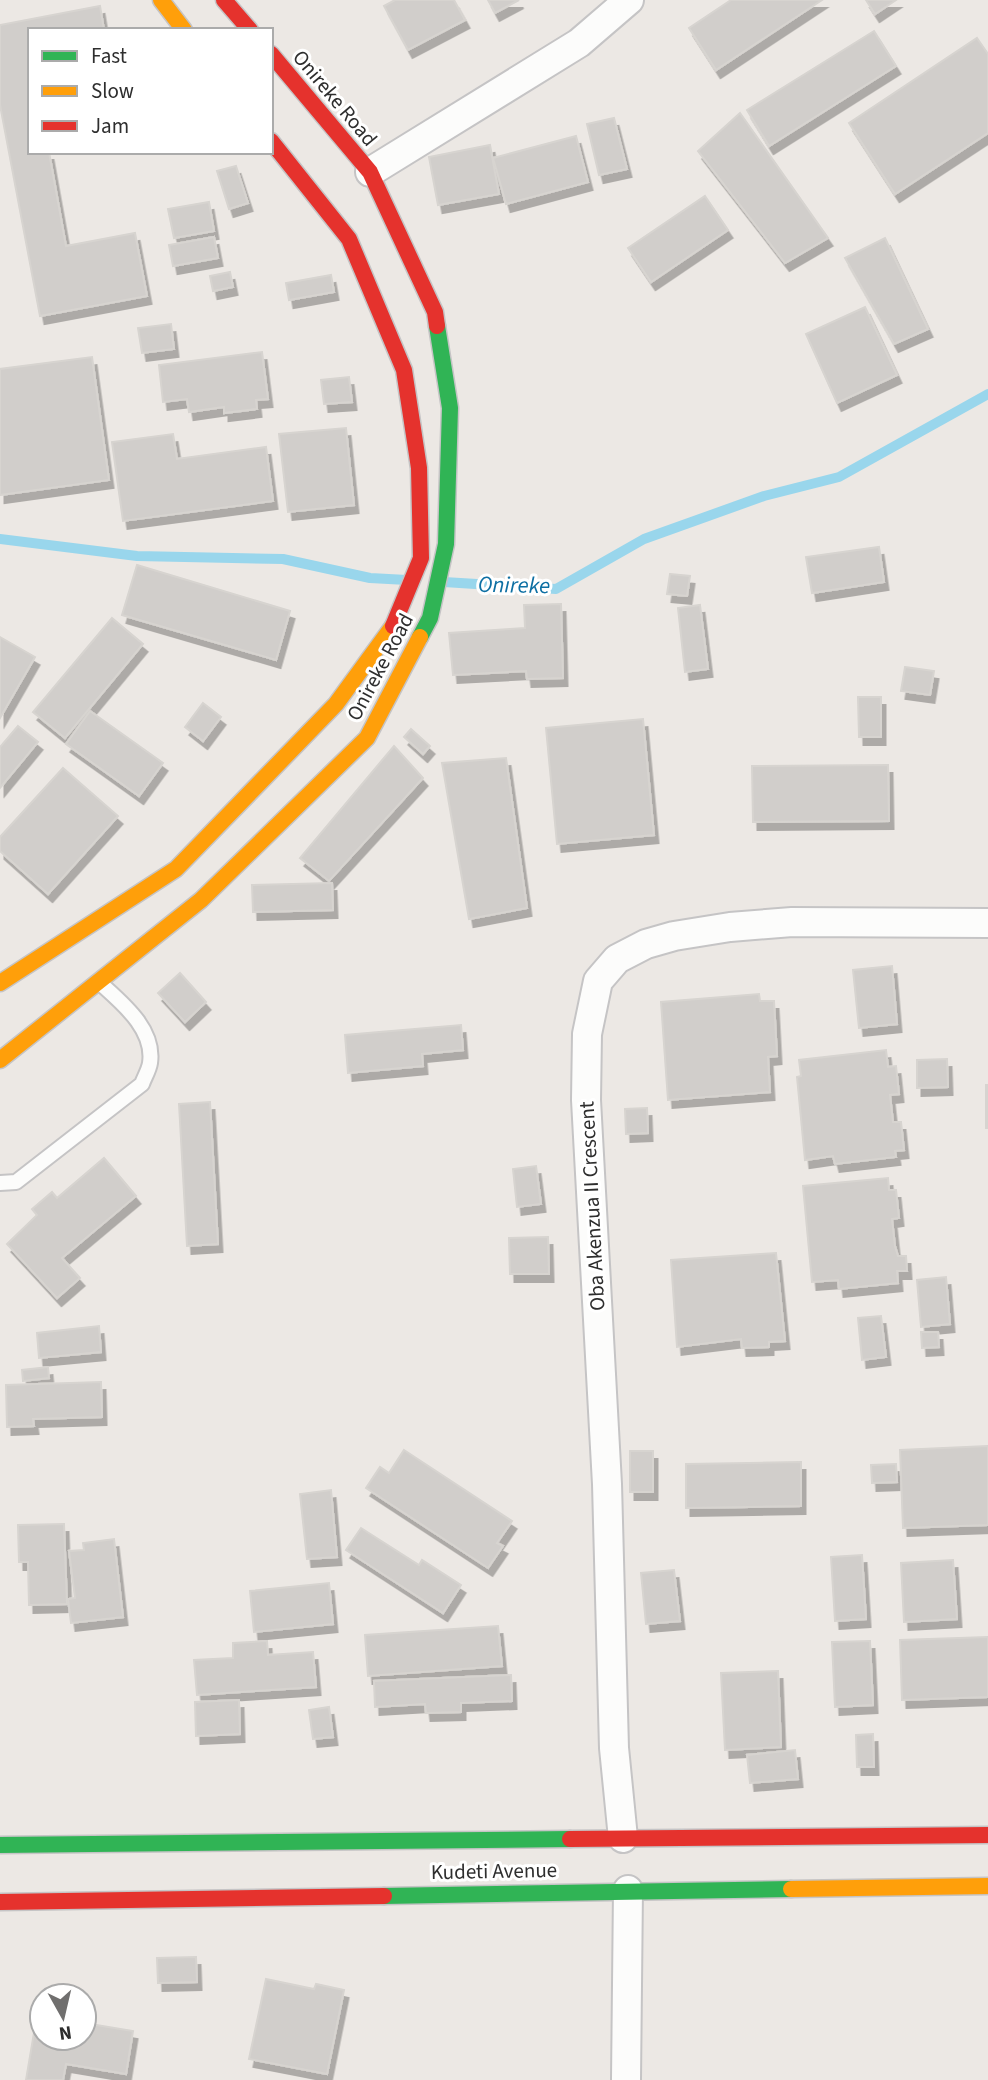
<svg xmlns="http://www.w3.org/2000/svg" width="988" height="2080" font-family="'Source Sans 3',sans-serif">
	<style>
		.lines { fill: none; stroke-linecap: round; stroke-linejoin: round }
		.stream { stroke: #99d6ec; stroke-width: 10 }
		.building { fill: #d1cecb; stroke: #d7d4d0; stroke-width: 2; filter: url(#shadow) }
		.lane-casing { stroke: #c5c4c5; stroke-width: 18 }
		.street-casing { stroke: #c5c4c5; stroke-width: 32 }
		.fast-casing { stroke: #c5c4c5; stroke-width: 19 }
		.slow-casing { stroke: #c5c4c5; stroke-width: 19 }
		.jam-casing { stroke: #c5c4c5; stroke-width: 19 }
		.lane { stroke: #fcfcfb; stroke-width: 14 }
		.street { stroke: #fcfcfb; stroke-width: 28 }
		.fast { stroke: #30b455; stroke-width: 16 }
		.slow { stroke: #ff9f0a; stroke-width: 16 }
		.jam { stroke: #e5322d; stroke-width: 16 }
		.labels { text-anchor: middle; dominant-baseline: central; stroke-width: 6; stroke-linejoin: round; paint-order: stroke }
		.street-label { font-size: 21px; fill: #2e2e2e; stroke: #fff }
		.water-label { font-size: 23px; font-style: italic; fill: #0d6fa3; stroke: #fff }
	</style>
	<defs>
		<filter id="shadow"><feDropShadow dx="4.5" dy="8" stdDeviation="0" flood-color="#0004"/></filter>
	</defs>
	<rect width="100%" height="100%" fill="#ece8e4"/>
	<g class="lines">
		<g class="stream">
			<polyline points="0,539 137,556 283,559 370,578 407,580"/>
			<polyline points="444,582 556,589 644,539 764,496 839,477 988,394"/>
		</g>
	</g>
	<g class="building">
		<polygon points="395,0 454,0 465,20 408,50 384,6"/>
		<polygon points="488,0 519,0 495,13"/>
		<polygon points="731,0 822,0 716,70 689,28"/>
		<polygon points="866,0 896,0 875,14"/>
		<polygon points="100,6 104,30 30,30 30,152 49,152 66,246 135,233 147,296 40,316 0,105 0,25"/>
		<polygon points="874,31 896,66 769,146 747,110"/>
		<polygon points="977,38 988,54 988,133 895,194 849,123"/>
		<polygon points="740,113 828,238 785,263 698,151"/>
		<polygon points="614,118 627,169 599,175 587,124"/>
		<polygon points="576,136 588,182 506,204 493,158"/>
		<polygon points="490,145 499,194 438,205 429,157"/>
		<polygon points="236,166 248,203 229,209 217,171"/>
		<polygon points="705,196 728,230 651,282 628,248"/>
		<polygon points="209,202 214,231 174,238 168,209"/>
		<polygon points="214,237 218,258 173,266 169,245"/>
		<polygon points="885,238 928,329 894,344 845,258"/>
		<polygon points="230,272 233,287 213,291 210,276"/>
		<polygon points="331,275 334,292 289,300 286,283"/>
		<polygon points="865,307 897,375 837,403 806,334"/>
		<polygon points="171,324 174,349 142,353 138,328"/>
		<polygon points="262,352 268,399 256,400 257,409 224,413 224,407 189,412 187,399 163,402 159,365"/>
		<polygon points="92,357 109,480 0,495 0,369"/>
		<polygon points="349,377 352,402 324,404 321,380"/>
		<polygon points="346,428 354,505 288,512 279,434"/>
		<polygon points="173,434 177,459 266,447 273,501 123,521 112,442"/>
		<polygon points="879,547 884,582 812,593 806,557"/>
		<polygon points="137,565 290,611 276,660 122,615"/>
		<polygon points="670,574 690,576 687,596 667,594"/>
		<polygon points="561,604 563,678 527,679 526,671 453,675 449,633 525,628 524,605"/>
		<polygon points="700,605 708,669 685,672 678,608"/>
		<polygon points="112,618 143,644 65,738 33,712"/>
		<polygon points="0,637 35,657 0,718"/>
		<polygon points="905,667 934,671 930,695 901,691"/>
		<polygon points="858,697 881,697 881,737 859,737"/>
		<polygon points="203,703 221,717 203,741 185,727"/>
		<polygon points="90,711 163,763 139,796 66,744"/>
		<polygon points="643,719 654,835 557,844 546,728"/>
		<polygon points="18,726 38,742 0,788 0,747"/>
		<polygon points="411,729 430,746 423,754 404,737"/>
		<polygon points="394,746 423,778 329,881 300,858"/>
		<polygon points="506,758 527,908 469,919 442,763"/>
		<polygon points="888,765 889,821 753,822 752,766"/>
		<polygon points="63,768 118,816 48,894 0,851 0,837"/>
		<polygon points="332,883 333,910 253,912 252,885"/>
		<polygon points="892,966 897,1024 859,1028 853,970"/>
		<polygon points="180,973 206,1002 185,1022 158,993"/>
		<polygon points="759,994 760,1001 774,1001 777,1056 768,1057 770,1092 668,1100 661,1002"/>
		<polygon points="461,1025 463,1050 422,1054 423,1066 348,1073 345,1035"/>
		<polygon points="886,1050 888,1067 896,1066 899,1094 890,1095 893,1122 901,1122 904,1150 895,1151 896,1157 835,1164 833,1156 805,1160 797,1077 801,1076 799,1060"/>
		<polygon points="947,1059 948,1087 917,1088 917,1060"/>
		<rect x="986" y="1085" width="2" height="43"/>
		<polygon points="210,1102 218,1244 187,1246 179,1104"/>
		<polygon points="647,1108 648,1133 626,1134 625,1109"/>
		<polygon points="104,1158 136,1196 62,1258 80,1278 57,1298 7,1244 37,1215 32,1209 52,1192 57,1198"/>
		<polygon points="536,1166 541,1204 517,1207 513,1169"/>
		<polygon points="888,1178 889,1190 896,1190 899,1218 892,1219 895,1246 898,1256 906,1256 907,1271 897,1271 898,1283 839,1289 838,1280 812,1282 803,1186"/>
		<polygon points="548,1237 549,1274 510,1274 509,1238"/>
		<polygon points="776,1253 785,1341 769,1342 769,1347 742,1348 741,1339 677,1347 671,1260"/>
		<polygon points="946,1277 950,1324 921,1327 917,1280"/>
		<polygon points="881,1316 886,1357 862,1360 858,1318"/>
		<polygon points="99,1326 101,1352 39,1358 37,1333"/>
		<polygon points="921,1332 938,1332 939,1347 922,1348"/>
		<polygon points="48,1367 49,1378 23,1381 22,1370"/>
		<polygon points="101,1382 102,1417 33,1419 34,1426 7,1427 6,1385"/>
		<polygon points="988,1446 988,1525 903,1528 900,1450"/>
		<polygon points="404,1450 512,1521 497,1543 503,1546 488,1568 366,1488 380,1467 389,1473"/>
		<rect x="630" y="1451" width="23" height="41"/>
		<polygon points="801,1462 801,1506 686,1508 686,1464"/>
		<polygon points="896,1464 897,1482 872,1483 871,1465"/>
		<polygon points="331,1490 337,1557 307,1559 300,1494"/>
		<polygon points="64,1524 67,1604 29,1605 28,1562 19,1562 18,1525"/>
		<polygon points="361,1528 419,1565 422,1560 461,1585 443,1613 346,1550"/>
		<polygon points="114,1539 123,1617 71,1623 68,1599 75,1598 69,1551 84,1550 83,1543"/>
		<polygon points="862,1555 866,1619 835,1621 831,1557"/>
		<polygon points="953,1560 957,1619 904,1622 901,1563"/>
		<polygon points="674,1570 680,1621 646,1624 641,1573"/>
		<polygon points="329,1583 333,1624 254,1632 250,1591"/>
		<polygon points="498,1626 502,1666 368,1676 365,1635"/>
		<polygon points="988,1637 988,1697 902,1700 900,1640"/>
		<polygon points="267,1641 268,1655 313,1652 316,1687 197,1695 194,1660 233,1658 233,1643"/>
		<polygon points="870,1641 873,1705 835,1707 832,1642"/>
		<polygon points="778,1671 781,1747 725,1750 721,1673"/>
		<polygon points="511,1675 512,1701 461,1703 461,1712 426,1713 425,1704 375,1707 374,1681"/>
		<polygon points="239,1700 240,1734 196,1736 195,1702"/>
		<polygon points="329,1707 333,1737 313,1739 309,1710"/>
		<polygon points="873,1734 874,1767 857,1767 856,1735"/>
		<polygon points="795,1750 798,1779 750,1783 747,1755"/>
		<polygon points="196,1957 197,1982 158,1983 157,1958"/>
		<polygon points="266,1979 314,1989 316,1984 344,1990 327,2074 249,2059"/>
		<polygon points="37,2015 42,2016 42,2038 84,2038 84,2023 133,2031 126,2074 66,2064 63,2080 26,2080"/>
	</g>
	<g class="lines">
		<g class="lane-casing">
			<path id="lane" d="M 0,1183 L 16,1182 L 142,1084 C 144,1078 149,1070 150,1063 C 155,1029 122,1003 100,983"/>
		</g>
		<g class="street-casing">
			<g id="street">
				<polyline points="370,172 579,43 629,0"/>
				<polyline points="623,1838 614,1748 607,1484 586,1100 587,1034 598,981 617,959 646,944 674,936 730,927 792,922 988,923"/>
				<polyline points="626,2080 628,1890"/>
			</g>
		</g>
		<g class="fast-casing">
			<g id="fast">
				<polyline points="420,637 430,618 446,544 450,408 437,326"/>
				<polyline points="0,1845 570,1839"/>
				<polyline points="384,1896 791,1889"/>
			</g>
		</g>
		<g class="slow-casing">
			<g id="slow">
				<polyline points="161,0 184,30"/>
				<polyline points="0,983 176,869 336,704 393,626"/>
				<polyline points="0,1060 201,900 367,738 420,637"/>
				<polyline points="791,1889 988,1886"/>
			</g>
		</g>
		<g class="jam-casing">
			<g id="jam">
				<polyline points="224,0 250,30"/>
				<polyline points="271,54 370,172 435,312 437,326"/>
				<polyline points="271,141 349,239 404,370 419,468 421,558 393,626"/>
				<polyline points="570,1839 988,1835"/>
				<polyline points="0,1902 384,1896"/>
			</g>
		</g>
		<use href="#lane" class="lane"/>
		<use href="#street" class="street"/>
		<use href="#fast" class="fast"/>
		<use href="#slow" class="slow"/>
		<use href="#jam" class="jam"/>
	</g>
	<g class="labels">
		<g class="street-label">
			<text transform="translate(335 98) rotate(50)">Onireke Road</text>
			<text transform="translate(380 667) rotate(-62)">Onireke Road</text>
			<text transform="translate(592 1206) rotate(-93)">Oba Akenzua II Crescent</text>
			<text transform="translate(494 1871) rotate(-1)">Kudeti Avenue</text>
		</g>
		<g class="water-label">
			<text transform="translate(514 585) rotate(1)">Onireke</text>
		</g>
	</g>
	<rect x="28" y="28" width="245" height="126" fill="#ffffff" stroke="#ababab" stroke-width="2"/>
	<rect x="42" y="51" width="35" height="10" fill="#30b455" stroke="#ababab" stroke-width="2"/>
	<text x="91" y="63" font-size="21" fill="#2e2e2e">Fast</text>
	<rect x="42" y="86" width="35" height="10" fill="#ff9f0a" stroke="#ababab" stroke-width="2"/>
	<text x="91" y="98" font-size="21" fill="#2e2e2e">Slow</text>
	<rect x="42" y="121" width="35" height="10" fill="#e5322d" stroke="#ababab" stroke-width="2"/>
	<text x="91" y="133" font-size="21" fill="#2e2e2e">Jam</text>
	<g transform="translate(63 2017) rotate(172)"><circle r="33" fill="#ffffff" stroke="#ababab" stroke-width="2"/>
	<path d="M0-5L12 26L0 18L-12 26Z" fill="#706f6e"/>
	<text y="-10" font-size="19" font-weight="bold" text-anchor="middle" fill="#2e2e2e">N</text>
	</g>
</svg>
